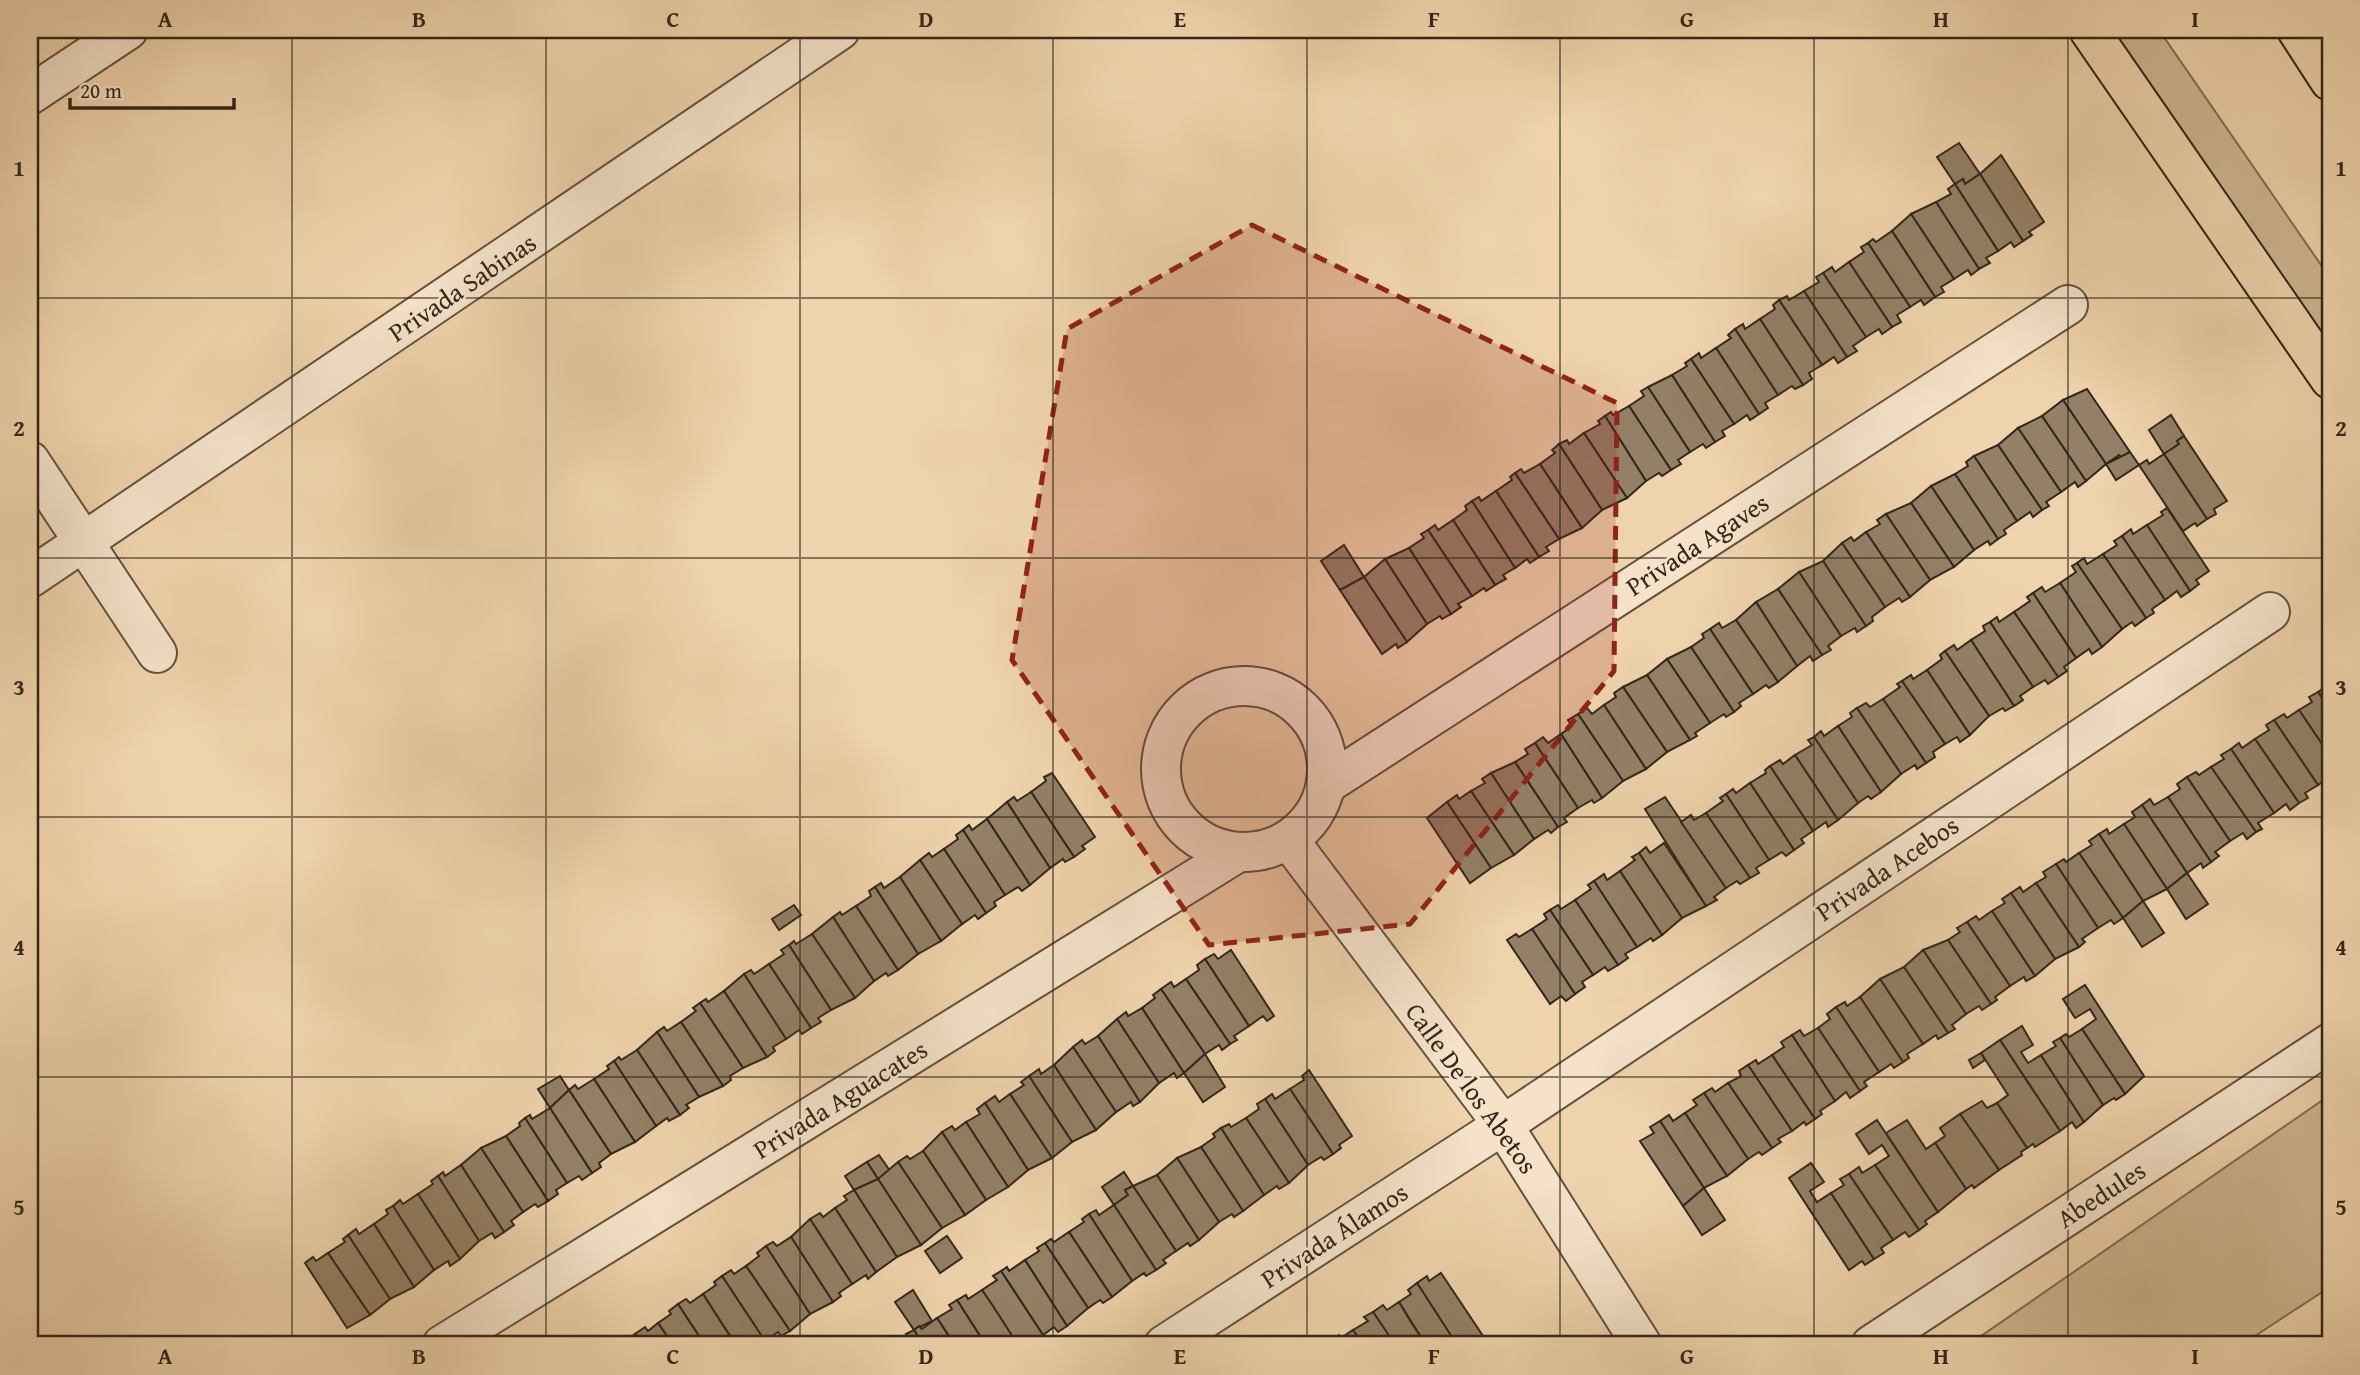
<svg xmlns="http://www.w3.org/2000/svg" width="2360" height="1375" font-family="'Gentium Book Plus',serif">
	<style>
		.green { fill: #cfb693; stroke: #806e57; stroke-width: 2 }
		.building { fill: #948066; stroke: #32271b; stroke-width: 2 }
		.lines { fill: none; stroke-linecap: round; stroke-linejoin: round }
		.minor-casing { stroke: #61523f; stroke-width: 42 }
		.highway-casing { stroke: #32271b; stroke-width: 42 }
		.minor { stroke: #f5e2c9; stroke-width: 38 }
		.highway { stroke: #efd3ac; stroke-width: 38 }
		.marked { fill: #8f2418; fill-opacity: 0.2; stroke: #8f2418; stroke-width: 5; stroke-dasharray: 14 9; stroke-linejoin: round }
		.grid { fill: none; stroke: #32271b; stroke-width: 2; stroke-opacity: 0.55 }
		.labels { text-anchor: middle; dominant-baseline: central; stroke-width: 5; stroke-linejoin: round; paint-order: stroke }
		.street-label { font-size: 26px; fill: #32271b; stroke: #f5e2c9 }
		.neatline { fill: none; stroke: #32271b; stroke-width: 2.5 }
		.grid-label { font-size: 23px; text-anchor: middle; font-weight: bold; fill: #32271b }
	</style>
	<rect width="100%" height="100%" fill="#efd3ac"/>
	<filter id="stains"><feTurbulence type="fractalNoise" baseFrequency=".00286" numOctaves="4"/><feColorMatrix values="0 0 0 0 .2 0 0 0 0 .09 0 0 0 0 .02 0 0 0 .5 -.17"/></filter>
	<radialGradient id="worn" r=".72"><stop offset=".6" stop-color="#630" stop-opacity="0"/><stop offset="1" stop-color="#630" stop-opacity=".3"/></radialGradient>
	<g class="green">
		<polygon points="2113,30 2159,30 2330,278 2330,348"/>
		<polygon points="2330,1095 2330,1287 2241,1345 1968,1345"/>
	</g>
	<g class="building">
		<polygon points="1959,143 1980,174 1965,184 1963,179 1955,184 1937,157"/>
		<polygon points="2001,155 2044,222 2029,232 2032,235 2023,241 1980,174"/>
		<polygon points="1980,174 2023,241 2014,247 2011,242 1998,251 1955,184 1963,179 1965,184"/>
		<polygon points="1955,184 1998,251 1986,258 1990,263 1979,269 1936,202 1951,194 1948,189"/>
		<polygon points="1936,202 1979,269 1971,275 1968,270 1954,279 1911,214"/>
		<polygon points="1911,214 1954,279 1941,287 1944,292 1935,297 1892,231"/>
		<polygon points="1892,231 1935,297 1924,305 1921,300 1910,307 1868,243 1873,239 1876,242"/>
		<polygon points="1868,243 1910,307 1897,315 1901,322 1892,327 1849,262 1864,252 1861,247"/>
		<polygon points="1849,262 1892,327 1882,334 1879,329 1866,337 1823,273 1832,267 1835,272"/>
		<polygon points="1823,273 1866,337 1853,346 1857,351 1847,357 1804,291 1819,282 1816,277"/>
		<polygon points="1804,291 1847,357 1838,363 1834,357 1822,365 1779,300 1787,296 1789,300"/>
		<polygon points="1779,300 1822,365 1809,373 1812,379 1803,385 1760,319 1775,309 1773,305"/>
		<polygon points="1760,319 1792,368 1803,385 1795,389 1792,386 1778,395 1735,329 1743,324 1745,329"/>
		<polygon points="1735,329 1778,395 1765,403 1768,408 1759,414 1716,348 1731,338 1728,335"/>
		<polygon points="1716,348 1759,414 1750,420 1747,415 1734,424 1691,359 1699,353 1701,358"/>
		<polygon points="1691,359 1734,424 1722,431 1725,436 1715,442 1672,375 1687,366 1685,363"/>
		<polygon points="1672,375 1715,442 1706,448 1703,444 1690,452 1648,387"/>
		<polygon points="1648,387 1690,452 1678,460 1681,464 1671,470 1629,406 1644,396 1641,391"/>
		<polygon points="2087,389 2130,452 2122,458 2119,455 2106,464 2063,400"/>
		<polygon points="2063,400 2106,464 2086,481 2042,416"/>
		<polygon points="1629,406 1671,470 1662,476 1659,473 1646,481 1605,416 1611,412 1613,415"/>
		<polygon points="2171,415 2184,436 2177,441 2179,444 2164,454 2149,430"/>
		<polygon points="1605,416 1646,481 1627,498 1584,433 1600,424 1598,421"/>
		<polygon points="2042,416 2086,481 2078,487 2075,482 2061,492 2018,428"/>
		<polygon points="2018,428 2061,492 2046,502 2049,506 2042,510 1998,445"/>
		<polygon points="1584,433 1627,498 1602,510 1559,444 1567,440 1569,444"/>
		<polygon points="2184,436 2227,501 2214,509 2216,514 2207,519 2164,454 2179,444 2177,441"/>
		<polygon points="1559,444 1602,510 1582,528 1540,464 1555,453 1552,450"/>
		<polygon points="1998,445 2042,510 2033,517 2030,512 2017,521 1974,456"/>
		<polygon points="2130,452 2139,465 2116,480 2106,464"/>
		<polygon points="2164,454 2207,519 2197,526 2195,523 2183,531 2139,465 2147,460 2149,464"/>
		<polygon points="1974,456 2017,521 2004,530 2006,534 1998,539 1955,474 1968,466 1966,462"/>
		<polygon points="1540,464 1582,528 1559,539 1515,473 1521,469 1524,473"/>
		<polygon points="1515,473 1559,539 1546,547 1549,551 1539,557 1496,491 1512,480 1510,477"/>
		<polygon points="1955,474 1998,539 1990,545 1988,541 1974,550 1931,486"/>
		<polygon points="1931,486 1974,550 1954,567 1911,503"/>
		<polygon points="1496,491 1539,557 1530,563 1527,559 1515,568 1472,501 1479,497 1481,501"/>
		<polygon points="1472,501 1515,568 1503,575 1506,579 1495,585 1453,520 1467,510 1465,506"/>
		<polygon points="1911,503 1954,567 1930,580 1886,514"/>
		<polygon points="2167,508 2209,571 2196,580 2199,584 2190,591 2147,525 2163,515 2161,512"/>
		<polygon points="1886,514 1930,580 1910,597 1866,532 1880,524 1877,520"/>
		<polygon points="1453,520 1495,585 1486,591 1484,588 1472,596 1428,530 1435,525 1438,530"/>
		<polygon points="2147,525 2190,591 2181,597 2177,591 2165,600 2122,536 2131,529 2133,534"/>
		<polygon points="1428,530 1472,596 1458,604 1461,607 1451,614 1409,548 1424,538 1421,534"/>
		<polygon points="1866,532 1910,597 1902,602 1899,598 1885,607 1842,543 1851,537 1854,541"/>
		<polygon points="2122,536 2165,600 2152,609 2154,613 2146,618 2103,554 2117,545 2114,541"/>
		<polygon points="1842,543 1885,607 1872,617 1873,621 1866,626 1823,561"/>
		<polygon points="1344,545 1364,577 1340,590 1321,561"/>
		<polygon points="1409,548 1451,614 1442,619 1440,616 1427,624 1385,559"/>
		<polygon points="2103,554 2146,618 2135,626 2132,622 2122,629 2077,563 2084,558 2087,564"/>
		<polygon points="1385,559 1427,624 1407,642 1364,577"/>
		<polygon points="1823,561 1866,626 1857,632 1855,628 1841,636 1799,572"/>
		<polygon points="2077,563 2122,629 2102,647 2060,583 2076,572 2072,566"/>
		<polygon points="1799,572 1841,636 1828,646 1831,650 1822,655 1778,589"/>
		<polygon points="1364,577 1407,642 1398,648 1396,644 1382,654 1340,590"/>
		<polygon points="2060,583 2102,647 2092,654 2089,649 2076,658 2033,593 2042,587 2045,592"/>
		<polygon points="1778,589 1822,655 1813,661 1810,656 1797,666 1756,602"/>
		<polygon points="2033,593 2076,658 2064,667 2067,671 2058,677 2014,612 2030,601 2027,597"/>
		<polygon points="1756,602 1797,666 1778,682 1736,620"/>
		<polygon points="2014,612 2058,677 2048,684 2045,680 2033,687 1990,622 1997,617 1999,622"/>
		<polygon points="1736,620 1778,682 1769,688 1766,685 1753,694 1710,629 1719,623 1722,628"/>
		<polygon points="1990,622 2033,687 2020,696 2023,700 2014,706 1971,640 1985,631 1983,626"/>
		<polygon points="1710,629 1753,694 1739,703 1741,706 1734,712 1691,647 1704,638 1702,634"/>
		<polygon points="1971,640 2014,706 2005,711 2003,708 1989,716 1945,651 1954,645 1957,650"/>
		<polygon points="1691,647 1734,712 1726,717 1724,714 1710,723 1667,659"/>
		<polygon points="1945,651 1989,716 1970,735 1927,670 1942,659 1940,655"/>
		<polygon points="1667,659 1710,723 1695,733 1697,736 1690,740 1647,675"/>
		<polygon points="1927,670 1970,735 1960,742 1957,737 1945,744 1902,681 1911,675 1913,679"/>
		<polygon points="1647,675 1690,740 1667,752 1623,687"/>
		<polygon points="1902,681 1945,744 1933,752 1935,757 1926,763 1883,699 1900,687 1897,684"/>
		<polygon points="2328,685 2330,689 2330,710 2318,692"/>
		<polygon points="1623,687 1667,752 1646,769 1604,705 1616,697 1614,693"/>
		<polygon points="2318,692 2330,710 2330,756 2299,710 2312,702 2309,697"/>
		<polygon points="1883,699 1926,763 1917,769 1915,765 1901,774 1857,708 1866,703 1870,707"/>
		<polygon points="1604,705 1646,769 1623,781 1578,714 1587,708 1592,714"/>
		<polygon points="1857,708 1901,774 1881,792 1838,726 1852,717 1850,713"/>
		<polygon points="2299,710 2330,756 2330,776 2318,785 2274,720 2284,714 2287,718"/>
		<polygon points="1578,714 1623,781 1602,798 1561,734 1572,726 1568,720"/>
		<polygon points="2274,720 2318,785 2305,793 2308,798 2299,803 2255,739 2269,730 2266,725"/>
		<polygon points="1838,726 1881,792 1871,799 1868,796 1858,803 1814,737 1821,731 1824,736"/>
		<polygon points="1561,734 1602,798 1594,803 1592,800 1578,808 1535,743 1543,737 1548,743"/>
		<polygon points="1814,737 1858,803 1838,820 1795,755 1812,745 1808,740"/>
		<polygon points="2255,739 2299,803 2290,810 2286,804 2274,813 2231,749 2239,743 2242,748"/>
		<polygon points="1535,743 1578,808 1564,818 1567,822 1558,827 1515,762 1528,754 1525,749"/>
		<polygon points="2231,749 2274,813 2258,823 2262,829 2256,832 2211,767 2224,759 2221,755"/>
		<polygon points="1795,755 1838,820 1828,827 1826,822 1813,831 1770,766 1780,760 1783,764"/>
		<polygon points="1515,762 1558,827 1551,833 1548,830 1534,839 1491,773"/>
		<polygon points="1770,766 1813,831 1801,839 1804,843 1794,850 1750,783 1766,773 1765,770"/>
		<polygon points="2211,767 2256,832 2247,839 2243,833 2230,841 2187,777 2196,772 2199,775"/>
		<polygon points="1052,773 1095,837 1082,846 1085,849 1074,857 1031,792 1046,781 1044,777"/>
		<polygon points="1491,773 1534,839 1514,855 1471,791 1485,783 1482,779"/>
		<polygon points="2187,777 2230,841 2215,852 2219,856 2211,862 2168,797 2180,789 2177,784"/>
		<polygon points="1750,783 1794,850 1786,856 1782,852 1769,860 1726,794 1733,789 1736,793"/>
		<polygon points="1471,791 1514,855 1491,868 1447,802 1457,795 1459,799"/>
		<polygon points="1031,792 1074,857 1065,862 1063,859 1050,868 1007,802 1014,797 1017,801"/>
		<polygon points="1726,794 1769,860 1756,868 1759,873 1750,878 1706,813 1723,801 1720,798"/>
		<polygon points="1665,797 1726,888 1714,897 1717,900 1706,906 1645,809"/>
		<polygon points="2168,797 2211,862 2203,868 2201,863 2187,873 2142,805 2150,799 2154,805"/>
		<polygon points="1007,802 1050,868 1030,885 987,819"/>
		<polygon points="1447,802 1491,868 1470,883 1427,818"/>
		<polygon points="2142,805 2187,873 2167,889 2124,824 2135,817 2132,812"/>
		<polygon points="1706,813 1750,878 1740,884 1737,881 1726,888 1681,822 1691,815 1694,820"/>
		<polygon points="987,819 1030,885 1022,891 1018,887 1005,895 963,830 969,825 972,830"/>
		<polygon points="2124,824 2167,889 2143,901 2099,834 2107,829 2109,834"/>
		<polygon points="963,830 1005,895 994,902 996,906 986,913 944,849 958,839 956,835"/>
		<polygon points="2099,834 2143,901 2123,918 2079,853 2092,845 2089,841"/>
		<polygon points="1664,843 1706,906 1682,918 1639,853 1646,847 1650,853"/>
		<polygon points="944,849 986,913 978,919 975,915 962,924 920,860 929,853 932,857"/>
		<polygon points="1639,853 1682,918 1662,935 1620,871 1635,860 1632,857"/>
		<polygon points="2079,853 2123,918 2114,924 2111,920 2098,928 2056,864 2064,859 2066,862"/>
		<polygon points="920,860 962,924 941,941 900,877"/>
		<polygon points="2056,864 2098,928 2082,939 2085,942 2079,947 2036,883 2046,877 2043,872"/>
		<polygon points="1620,871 1662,935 1653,941 1651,938 1637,947 1594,881 1604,874 1607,880"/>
		<polygon points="2187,873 2208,904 2186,919 2167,889"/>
		<polygon points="900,877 941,941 918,954 875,887 881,883 884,888"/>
		<polygon points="1594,881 1637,947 1625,954 1628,958 1618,965 1575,900 1591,889 1588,885"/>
		<polygon points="2036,883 2079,947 2055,959 2011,893 2020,887 2023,892"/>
		<polygon points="875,887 918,954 898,970 856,906 871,896 869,891"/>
		<polygon points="2011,893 2055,959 2035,976 1992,911 2005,903 2002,899"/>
		<polygon points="1575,900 1618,965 1608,971 1605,967 1593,975 1550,910 1558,905 1561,909"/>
		<polygon points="2143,901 2164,933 2142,947 2123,918"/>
		<polygon points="794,905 801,915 779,930 772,919"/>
		<polygon points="856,906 898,970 888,976 886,973 874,981 833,917 840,912 842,915"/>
		<polygon points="1550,910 1593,975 1582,982 1585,987 1575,994 1532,929 1547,919 1544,914"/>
		<polygon points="1992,911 2035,976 2026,981 2024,977 2010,986 1967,922 1976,916 1979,920"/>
		<polygon points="833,917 874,981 855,998 812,934"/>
		<polygon points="1967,922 2010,986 1995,997 1997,1000 1991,1004 1948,940 1960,932 1957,928"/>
		<polygon points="1532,929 1575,994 1566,1001 1561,996 1550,1004 1507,940 1516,934 1519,937"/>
		<polygon points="812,934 855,998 831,1010 789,945 794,941 796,944"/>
		<polygon points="1948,940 1991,1004 1982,1010 1979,1006 1966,1014 1923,950"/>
		<polygon points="789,945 831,1010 818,1018 821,1022 811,1028 769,964 784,954 781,950"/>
		<polygon points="1231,950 1274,1016 1267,1021 1263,1016 1249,1026 1205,959 1214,954 1218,959"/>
		<polygon points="1923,950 1966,1014 1952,1025 1955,1029 1948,1033 1904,967"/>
		<polygon points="1205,959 1249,1026 1234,1036 1237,1040 1230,1044 1186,979 1199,970 1197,965"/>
		<polygon points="769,964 811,1028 802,1034 799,1030 786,1039 744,974 751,970 754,974"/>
		<polygon points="1904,967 1948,1033 1938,1039 1936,1035 1923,1044 1880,979"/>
		<polygon points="744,974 786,1039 773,1047 775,1051 767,1057 724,991"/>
		<polygon points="1186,979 1230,1044 1222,1050 1219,1045 1205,1054 1161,989 1171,982 1174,987"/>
		<polygon points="1880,979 1923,1044 1907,1054 1909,1058 1903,1062 1860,997"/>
		<polygon points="2085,985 2144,1076 2125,1094 2082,1029 2096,1019 2090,1009 2075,1018 2063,999"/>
		<polygon points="1161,989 1205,1054 1184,1073 1142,1008 1155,998 1153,995"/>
		<polygon points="724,991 767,1057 743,1068 700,1003 706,999 708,1002"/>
		<polygon points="1860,997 1903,1062 1894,1068 1891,1064 1879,1072 1836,1007 1845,1002 1847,1006"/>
		<polygon points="700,1003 743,1068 730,1076 731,1080 723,1086 681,1022 696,1011 693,1008"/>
		<polygon points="1836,1007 1879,1072 1864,1082 1867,1086 1860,1091 1818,1028 1830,1019 1827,1014"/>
		<polygon points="1142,1008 1184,1073 1177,1078 1174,1073 1159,1083 1117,1019 1126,1012 1128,1016"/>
		<polygon points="1117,1019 1159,1083 1140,1102 1098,1036"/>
		<polygon points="681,1022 723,1086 699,1097 657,1032 664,1027 667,1031"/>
		<polygon points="2022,1026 2033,1045 2021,1052 2028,1063 2041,1055 2084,1122 2076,1128 2072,1122 2060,1131 2000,1040"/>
		<polygon points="1818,1028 1860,1091 1850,1098 1846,1092 1835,1101 1792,1035 1800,1030 1804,1036"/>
		<polygon points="2082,1029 2125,1094 2116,1100 2114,1098 2103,1105 2060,1038 2066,1034 2069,1037"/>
		<polygon points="657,1032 699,1097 686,1105 689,1108 680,1115 637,1050"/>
		<polygon points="1792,1035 1835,1101 1820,1111 1822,1114 1815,1119 1772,1055 1784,1047 1781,1042"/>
		<polygon points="1098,1036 1140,1102 1133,1106 1131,1102 1116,1112 1073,1047 1082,1040 1085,1044"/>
		<polygon points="2060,1038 2103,1105 2084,1122 2041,1055 2056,1046 2053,1042"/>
		<polygon points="2000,1040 2060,1131 2035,1147 2033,1144 2027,1148 1997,1103 2008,1095 1981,1053"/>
		<polygon points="1073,1047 1116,1112 1096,1130 1054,1065"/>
		<polygon points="637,1050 680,1115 669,1121 667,1118 656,1126 614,1061 619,1057 621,1060"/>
		<polygon points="1981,1053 1985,1060 1973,1068 1969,1060"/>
		<polygon points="1205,1054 1225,1087 1203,1102 1184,1073"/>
		<polygon points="1772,1055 1815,1119 1806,1125 1804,1122 1792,1131 1748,1065 1756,1060 1758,1064"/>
		<polygon points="614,1061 656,1126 635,1142 594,1079 609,1069 607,1066"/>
		<polygon points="1054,1065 1096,1130 1072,1142 1029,1076 1039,1069 1041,1074"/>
		<polygon points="1748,1065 1792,1131 1778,1139 1781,1142 1772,1148 1728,1083 1741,1076 1739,1071"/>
		<polygon points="1309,1070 1352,1136 1339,1145 1341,1148 1333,1154 1290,1089 1304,1080 1302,1076"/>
		<polygon points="560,1076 569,1090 550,1108 538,1089"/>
		<polygon points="1029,1076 1072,1142 1052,1158 1010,1094 1024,1085 1021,1082"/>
		<polygon points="594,1079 635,1142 611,1154 569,1090 575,1085 578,1089"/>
		<polygon points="1728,1083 1772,1148 1762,1155 1759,1152 1748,1159 1704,1093 1712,1088 1715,1092"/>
		<polygon points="1290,1089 1333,1154 1324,1160 1321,1157 1308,1165 1265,1099 1272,1094 1275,1099"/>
		<polygon points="569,1090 611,1154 599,1163 601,1167 592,1173 550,1108"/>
		<polygon points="1704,1093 1748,1159 1727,1176 1685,1113 1697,1105 1693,1100"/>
		<polygon points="1010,1094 1052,1158 1028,1170 985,1103 995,1096 999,1102"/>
		<polygon points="1265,1099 1308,1165 1289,1183 1246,1118 1259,1109 1257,1104"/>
		<polygon points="1982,1101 1987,1108 1997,1103 2027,1148 2021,1152 2022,1155 1999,1170 1960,1114"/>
		<polygon points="985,1103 1028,1170 1008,1187 966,1122 980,1114 977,1109"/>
		<polygon points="550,1108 592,1173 582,1180 579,1176 567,1183 525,1118 530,1115 532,1119"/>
		<polygon points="1685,1113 1727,1176 1704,1188 1660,1121 1669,1115 1673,1121"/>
		<polygon points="1960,1114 1999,1170 1974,1188 1972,1185 1966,1189 1935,1143 1945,1136 1940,1128"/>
		<polygon points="525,1118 567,1183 556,1190 558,1194 548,1201 506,1136 520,1126 519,1123"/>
		<polygon points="1246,1118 1289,1183 1279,1189 1277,1186 1264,1195 1221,1128 1229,1124 1231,1127"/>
		<polygon points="1877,1120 1938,1212 1925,1221 1927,1224 1919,1230 1875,1165 1889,1156 1882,1145 1869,1154 1856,1134"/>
		<polygon points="1907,1120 1926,1149 1935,1143 1966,1189 1938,1212 1886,1133"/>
		<polygon points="1660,1121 1704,1188 1683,1206 1640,1141 1654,1133 1650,1127"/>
		<polygon points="966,1122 1008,1187 986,1200 942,1132 952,1126 955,1130"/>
		<polygon points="1221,1128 1264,1195 1243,1211 1201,1147 1215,1137 1213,1134"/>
		<polygon points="942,1132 986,1200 965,1215 923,1151"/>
		<polygon points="506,1136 548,1201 538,1207 535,1204 523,1212 481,1148"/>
		<polygon points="1201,1147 1243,1211 1234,1217 1232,1214 1219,1222 1177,1158"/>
		<polygon points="481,1148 523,1212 511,1221 514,1225 504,1232 461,1165"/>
		<polygon points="923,1151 965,1215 942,1228 898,1162 907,1156 910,1159"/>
		<polygon points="879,1155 890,1171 878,1179 867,1162"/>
		<polygon points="1177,1158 1219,1222 1199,1240 1157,1175"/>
		<polygon points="867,1162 878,1179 854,1190 845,1176"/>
		<polygon points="898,1162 942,1228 921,1245 878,1179"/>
		<polygon points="1811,1163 1824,1182 1810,1191 1817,1202 1831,1193 1874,1259 1865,1265 1862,1261 1849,1270 1789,1178"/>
		<polygon points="461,1165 504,1232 495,1238 492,1233 479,1241 438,1176 443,1172 445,1176"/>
		<polygon points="1875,1165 1919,1230 1909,1237 1905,1232 1893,1240 1849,1174 1859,1167 1862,1173"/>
		<polygon points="1124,1172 1133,1186 1125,1190 1128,1195 1114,1205 1102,1187"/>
		<polygon points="1849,1174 1893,1240 1881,1248 1884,1253 1874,1259 1831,1193 1844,1185 1840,1179"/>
		<polygon points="1157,1175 1199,1240 1190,1246 1188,1243 1176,1251 1133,1186"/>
		<polygon points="438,1176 479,1241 460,1259 418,1194 433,1184 431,1181"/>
		<polygon points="878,1179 921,1245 897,1257 854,1190"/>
		<polygon points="1133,1186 1176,1251 1163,1260 1166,1263 1156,1270 1114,1205 1128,1195 1125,1190"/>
		<polygon points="1704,1188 1725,1220 1702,1235 1683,1206"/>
		<polygon points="854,1190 897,1257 876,1272 835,1208 847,1200 844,1196"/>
		<polygon points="418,1194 460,1259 450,1266 448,1261 434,1270 393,1206 400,1200 403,1204"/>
		<polygon points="1114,1205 1156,1270 1146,1276 1144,1273 1132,1281 1089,1214 1096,1210 1099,1215"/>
		<polygon points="393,1206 434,1270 414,1287 374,1224 388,1214 386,1210"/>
		<polygon points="835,1208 876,1272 868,1279 866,1275 852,1284 810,1219 820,1213 823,1217"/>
		<polygon points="1089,1214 1132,1281 1112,1297 1069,1232 1084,1222 1082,1219"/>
		<polygon points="810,1219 852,1284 839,1293 841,1296 833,1302 791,1237"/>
		<polygon points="374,1224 414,1287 390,1299 348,1235 356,1229 359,1234"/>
		<polygon points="1069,1232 1112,1297 1103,1303 1100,1300 1088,1308 1045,1243 1051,1239 1054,1242"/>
		<polygon points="348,1235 390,1299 370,1315 328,1253 345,1242 343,1239"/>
		<polygon points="947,1236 962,1258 940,1273 925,1251"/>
		<polygon points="791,1237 833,1302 810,1314 766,1246 773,1242 777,1246"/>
		<polygon points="1045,1243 1088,1308 1067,1326 1025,1260 1039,1251 1037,1248"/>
		<polygon points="766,1246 810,1314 790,1331 746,1266 759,1256 757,1253"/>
		<polygon points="328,1253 370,1315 347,1328 305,1263 313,1257 316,1261"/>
		<polygon points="1025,1260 1067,1326 1058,1332 1054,1327 1043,1335 1001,1271 1007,1267 1009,1271"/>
		<polygon points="746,1266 790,1331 781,1336 778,1332 765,1341 722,1276 731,1270 734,1274"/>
		<polygon points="1001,1271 1043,1335 1032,1345 1018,1345 982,1290 997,1280 993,1276"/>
		<polygon points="1441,1273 1485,1339 1478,1343 1476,1339 1467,1345 1457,1345 1417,1283 1427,1276 1429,1281"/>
		<polygon points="722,1276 765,1341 759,1345 736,1345 703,1294 716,1285 714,1282"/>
		<polygon points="1417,1283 1439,1317 1457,1345 1426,1345 1399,1302 1411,1294 1408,1290"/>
		<polygon points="913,1290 932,1321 914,1330 895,1302"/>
		<polygon points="982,1290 993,1306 1018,1345 986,1345 957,1300 966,1295 968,1299"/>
		<polygon points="703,1294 724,1327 736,1345 705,1345 678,1304 686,1299 690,1303"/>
		<polygon points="957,1300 978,1333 986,1345 955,1345 937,1318 952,1309 949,1305"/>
		<polygon points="1399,1302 1409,1319 1426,1345 1395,1345 1373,1312 1383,1305 1387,1310"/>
		<polygon points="678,1304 689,1321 705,1345 673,1345 658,1323 671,1314 669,1311"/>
		<polygon points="1373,1312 1384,1328 1395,1345 1363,1345 1353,1330 1368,1321 1364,1317"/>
		<polygon points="937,1318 948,1335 955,1345 923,1345 914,1330 919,1326 922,1329"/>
		<polygon points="658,1323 673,1345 642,1345 635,1334 645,1327 648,1331"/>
		<polygon points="914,1330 923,1345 896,1345 908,1337 906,1334"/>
		<polygon points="1353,1330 1363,1345 1331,1345 1328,1341 1339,1335 1341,1338"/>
		<polygon points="635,1334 642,1345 621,1345"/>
		<polygon points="1476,1339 1478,1343 1485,1339 1489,1345 1467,1345"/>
	</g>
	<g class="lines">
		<g class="minor-casing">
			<g id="minor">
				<polyline points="30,95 128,30"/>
				<polyline points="30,461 157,653"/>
				<polyline points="30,578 840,30"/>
				<circle cx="1244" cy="769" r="83"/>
				<polyline points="1327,784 2068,305"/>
				<polyline points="1289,840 1503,1125 1642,1345"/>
				<polyline points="442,1345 1237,853"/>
				<polyline points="1164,1345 1503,1125 2270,612"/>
				<polyline points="1871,1345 2330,1043"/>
			</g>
		</g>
		<g class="highway-casing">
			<g id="highway">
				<polyline points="2089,30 2330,379"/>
				<polyline points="2297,30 2330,81"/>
			</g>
		</g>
		<use href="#minor" class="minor"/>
		<use href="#highway" class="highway"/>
	</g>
	<path class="marked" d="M 1252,225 L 1617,403 L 1614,671 L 1410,924 L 1209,945 L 1012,660 L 1067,329 Z"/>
	<path class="grid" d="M 292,30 L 292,1345M 546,30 L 546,1345M 800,30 L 800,1345M 1053,30 L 1053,1345M 1307,30 L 1307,1345M 1560,30 L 1560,1345M 1814,30 L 1814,1345M 2068,30 L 2068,1345M 30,298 L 2330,298M 30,558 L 2330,558M 30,817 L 2330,817M 30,1077 L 2330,1077"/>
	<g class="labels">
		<g class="street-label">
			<text transform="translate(462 287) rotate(-34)">Privada Sabinas</text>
			<text transform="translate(1697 544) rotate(-33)">Privada Agaves</text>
			<text transform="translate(1887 868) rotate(-34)">Privada Acebos</text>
			<text transform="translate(1472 1088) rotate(54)">Calle De los Abetos</text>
			<text transform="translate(840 1099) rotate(-32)">Privada Aguacates</text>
			<text transform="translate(2101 1194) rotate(-33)">Abedules</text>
			<text transform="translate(1334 1235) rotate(-33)">Privada Álamos</text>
		</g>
	</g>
	<rect width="2360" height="1375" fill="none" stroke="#efd3ac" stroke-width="77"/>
	<path d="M70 98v10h164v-10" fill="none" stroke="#32271b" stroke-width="3.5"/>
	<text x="80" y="98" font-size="21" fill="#32271b" stroke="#f5e2c9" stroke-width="5" paint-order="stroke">20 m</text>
	<rect x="38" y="38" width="2284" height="1298" class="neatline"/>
	<g class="grid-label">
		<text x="165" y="27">A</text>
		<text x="419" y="27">B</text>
		<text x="673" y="27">C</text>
		<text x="926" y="27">D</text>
		<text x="1180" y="27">E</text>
		<text x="1434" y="27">F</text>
		<text x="1687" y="27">G</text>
		<text x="1941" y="27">H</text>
		<text x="2195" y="27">I</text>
		<text x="19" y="176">1</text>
		<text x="2341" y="176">1</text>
		<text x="19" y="436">2</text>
		<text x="2341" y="436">2</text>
		<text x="19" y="695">3</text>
		<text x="2341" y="695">3</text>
		<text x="19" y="955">4</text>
		<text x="2341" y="955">4</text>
		<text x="19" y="1215">5</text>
		<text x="2341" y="1215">5</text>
		<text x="165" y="1364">A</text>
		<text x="419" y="1364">B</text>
		<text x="673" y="1364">C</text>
		<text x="926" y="1364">D</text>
		<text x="1180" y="1364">E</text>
		<text x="1434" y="1364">F</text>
		<text x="1687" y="1364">G</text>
		<text x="1941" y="1364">H</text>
		<text x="2195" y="1364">I</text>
	</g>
	<rect width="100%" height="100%" filter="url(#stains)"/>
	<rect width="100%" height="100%" fill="url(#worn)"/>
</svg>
